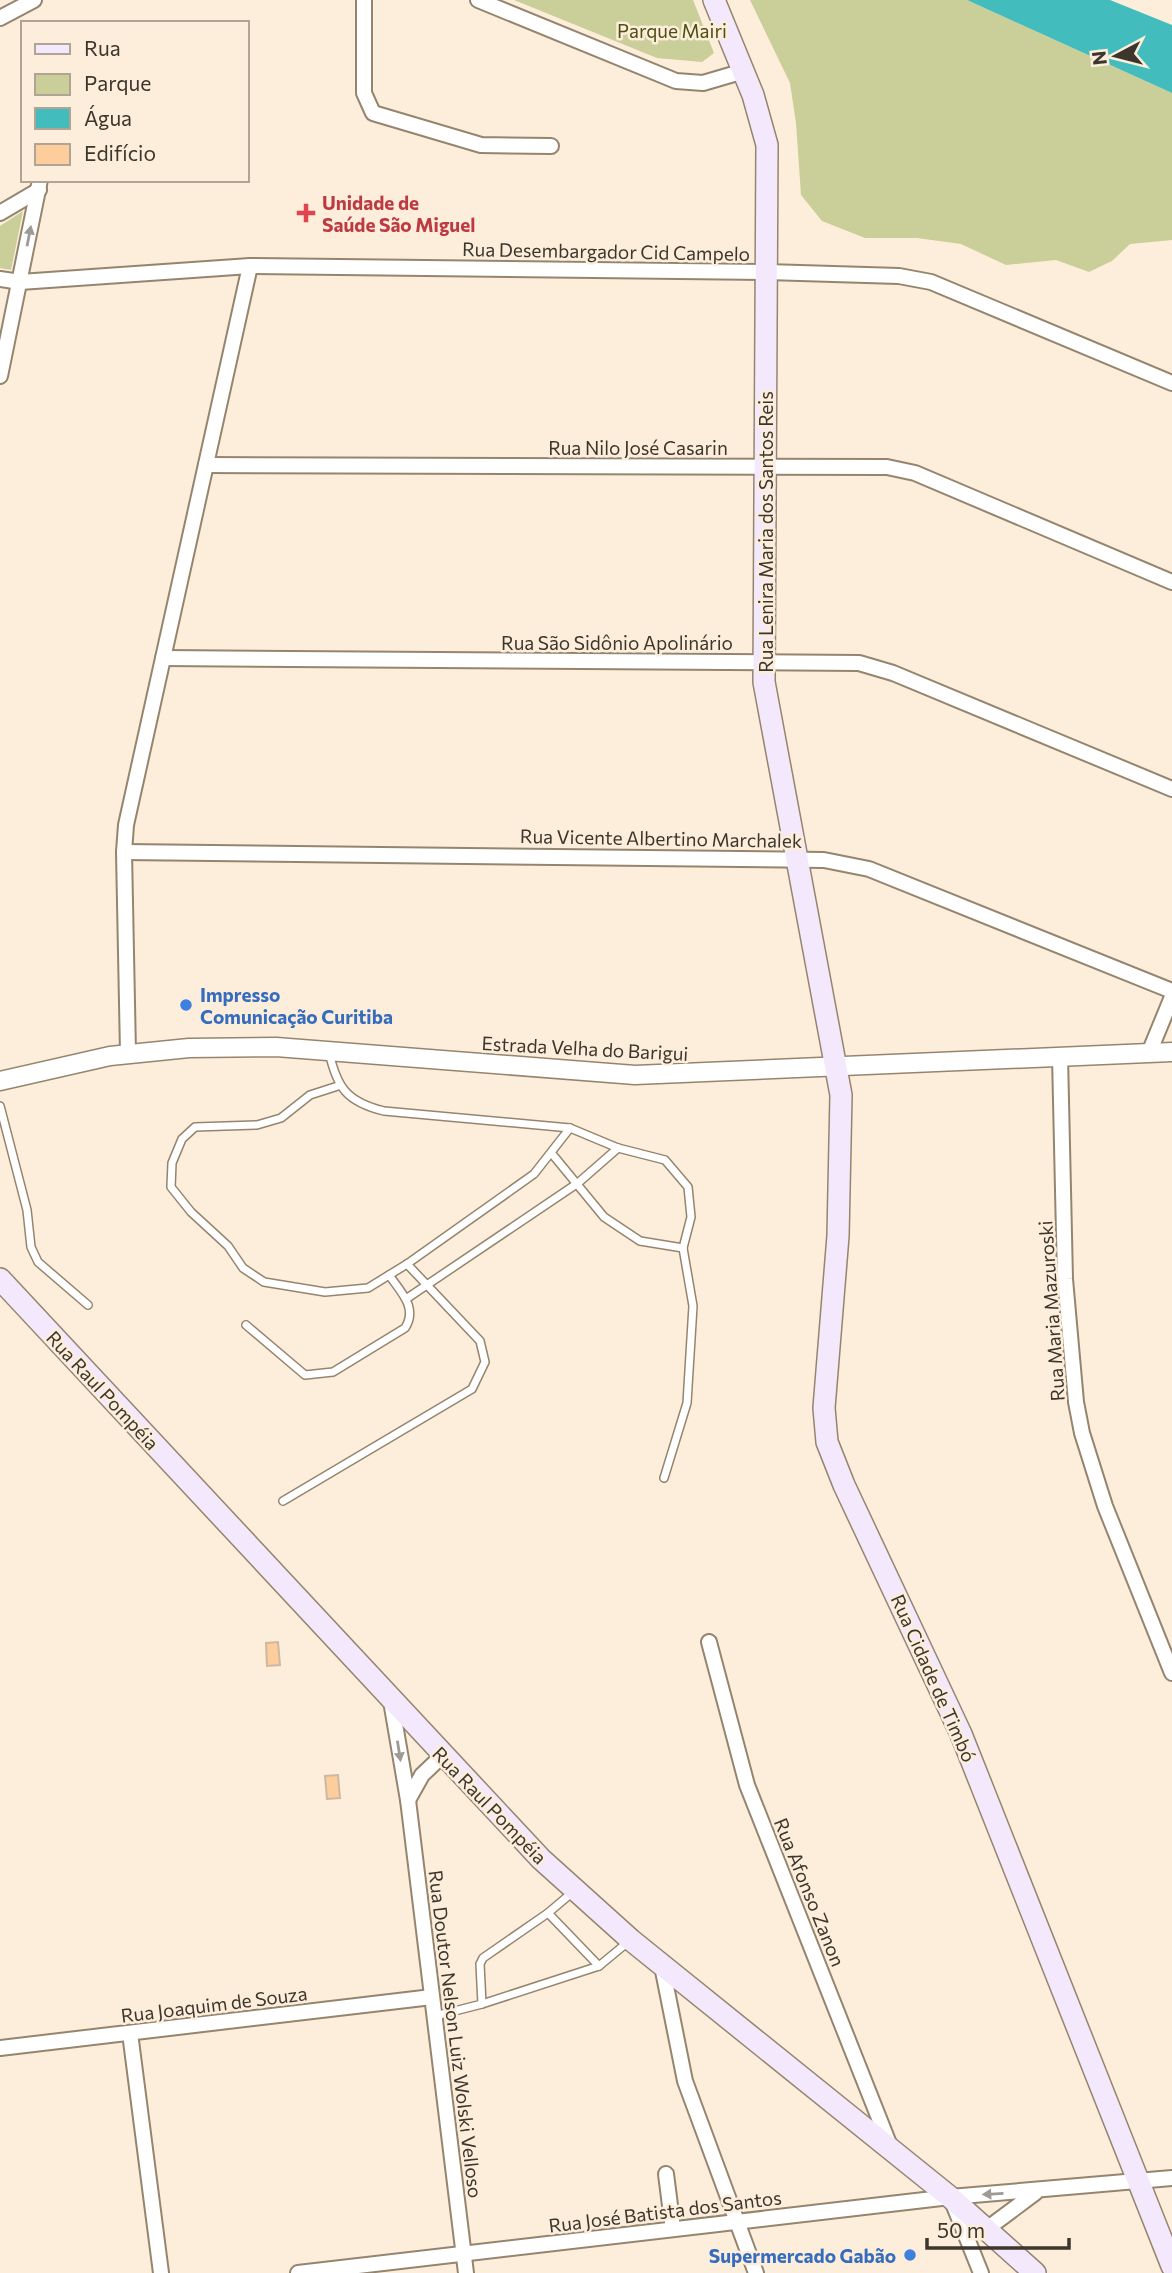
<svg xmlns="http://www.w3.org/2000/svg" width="1172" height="2273" font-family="Commissioner,sans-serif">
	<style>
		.green { fill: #cace98 }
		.water { fill: #42bcbd }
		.building { fill: #fecd9c; stroke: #cdb8a3; stroke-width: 2 }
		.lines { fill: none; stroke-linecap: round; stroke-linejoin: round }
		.service-casing { stroke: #95856f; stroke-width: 10 }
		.minor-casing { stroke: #95856f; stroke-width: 18 }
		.tertiary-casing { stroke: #95856f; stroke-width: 21 }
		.secondary-casing { stroke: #95856f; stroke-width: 24 }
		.service { stroke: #fff; stroke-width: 7 }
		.minor { stroke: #fff; stroke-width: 14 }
		.tertiary { stroke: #fff; stroke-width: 18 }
		.secondary { stroke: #f4e9fc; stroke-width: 21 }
		.oneway { fill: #9e9a96 }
		.health-dot { fill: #e0444e; stroke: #fceeda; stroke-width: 2.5 }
		.shop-dot { fill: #3f7fe0; stroke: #fceeda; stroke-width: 2.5 }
		.labels { text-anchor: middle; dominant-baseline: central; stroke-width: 5; stroke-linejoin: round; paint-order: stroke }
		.park-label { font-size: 19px; fill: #4c4f10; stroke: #fceeda }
		.health-label { font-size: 19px; font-weight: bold; fill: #be3a42; stroke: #fceeda; text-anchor: start }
		.street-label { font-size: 19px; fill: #3d362d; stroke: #fceeda }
		.shop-label { font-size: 19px; font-weight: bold; fill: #366cbe; stroke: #fceeda; text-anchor: start }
	</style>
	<rect width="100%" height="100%" fill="#fceeda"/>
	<g class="green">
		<polygon points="514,0 693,0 714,53 702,62 657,58"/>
		<polygon points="750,0 967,0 1172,93 1172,240 1130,244 1112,261 1089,272 1056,260 1006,265 961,244 917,238 865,238 822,221 801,195 796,123 790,83"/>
		<polygon points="23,211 11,270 0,268 0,226"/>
	</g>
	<polygon class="water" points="967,0 1110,0 1172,25 1172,93"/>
	<g class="building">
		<polygon points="278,1642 280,1665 267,1666 266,1643"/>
		<polygon points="338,1775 340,1798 327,1799 325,1776"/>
	</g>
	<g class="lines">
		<g class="service-casing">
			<g id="service">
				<path d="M 329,1052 C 337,1088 347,1102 384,1111 L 570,1128 L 618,1148 L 665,1160 L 688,1187 L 691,1217 L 683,1248 L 693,1306 L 687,1403 L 664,1478"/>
				<polyline points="338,1086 310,1095 281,1118 257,1125 195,1127 182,1139 172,1163 171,1187 191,1212 228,1246 243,1268 264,1282 325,1292 368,1288 407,1264 534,1174 570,1128"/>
				<polyline points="0,1106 27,1210 31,1247 38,1262 88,1305"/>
				<polyline points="553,1155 604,1217 640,1241 683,1248"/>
				<polyline points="406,1299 578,1183 618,1148"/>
				<path d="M 246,1325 L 305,1375 L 333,1372 L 405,1328 C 418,1308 401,1292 389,1275"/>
				<polyline points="283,1501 472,1389 485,1362 480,1341 407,1264"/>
				<polyline points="548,1913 599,1966 628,1942"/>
				<polyline points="482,2004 599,1966"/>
				<polyline points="435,2016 482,2004 480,1964 483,1958 548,1913 574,1891"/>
			</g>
		</g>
		<g class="minor-casing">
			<g id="minor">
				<polyline points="364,0 364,93 373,113 481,145 551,146"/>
				<polyline points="478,0 676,81 703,83 744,71"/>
				<polyline points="0,18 34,0"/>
				<polyline points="0,213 39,190"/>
				<polyline points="0,279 20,282 250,266 767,272 899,276 931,282 1172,383"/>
				<polyline points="0,376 40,180"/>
				<polyline points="206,465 887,467 915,473 1172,582"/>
				<polyline points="163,658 859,663 893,673 1172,789"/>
				<polyline points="124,852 824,860 869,869 1172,991"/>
				<polyline points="128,1053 124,852 126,825 250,266"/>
				<polyline points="1149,1053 1172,997"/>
				<polyline points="1060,1056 1065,1279 1076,1402 1082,1433 1105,1506 1172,1673"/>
				<polyline points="709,1642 747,1785 890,2146"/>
				<polyline points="391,1701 408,1800 466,2273"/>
				<polyline points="408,1800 422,1775 442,1756"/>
				<polyline points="662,1966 685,2081 756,2273"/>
				<polyline points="130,2033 161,2273"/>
				<polyline points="0,2048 432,1997"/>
				<polyline points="666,2174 673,2229"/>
				<polyline points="952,2201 981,2273"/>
				<polyline points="988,2228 1035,2193"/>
				<polyline points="298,2273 950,2197 1172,2178"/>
			</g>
		</g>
		<g class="tertiary-casing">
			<polyline id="tertiary" points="0,1081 110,1056 189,1048 276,1047 635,1075 1172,1052"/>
		</g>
		<g class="secondary-casing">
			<g id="secondary">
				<polyline points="714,0 753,95 767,145 764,682 841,1095 838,1236 824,1408 827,1442 844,1485 961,1734 1172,2266"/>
				<polyline points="0,1279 541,1859 631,1940 950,2197 1035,2273"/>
			</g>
		</g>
		<use href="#service" class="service"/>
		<use href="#minor" class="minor"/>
		<use href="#tertiary" class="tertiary"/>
		<use href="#secondary" class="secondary"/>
	</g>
	<defs><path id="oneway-solid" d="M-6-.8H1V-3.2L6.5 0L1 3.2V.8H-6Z" transform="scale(1.75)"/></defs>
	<g class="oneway">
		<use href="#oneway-solid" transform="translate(29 236) rotate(-79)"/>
		<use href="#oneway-solid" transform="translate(399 1751) rotate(81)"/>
		<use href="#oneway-solid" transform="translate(993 2194) rotate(177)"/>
	</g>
	<path class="health-dot" d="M302.5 202.5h7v7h7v7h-7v7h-7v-7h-7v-7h7z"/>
	<g class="shop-dot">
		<circle cx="186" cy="1005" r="7"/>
		<circle cx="910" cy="2255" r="7"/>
	</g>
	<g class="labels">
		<g class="park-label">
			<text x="672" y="30">Parque Mairi</text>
		</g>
		<g class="health-label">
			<text x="322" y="202">Unidade de<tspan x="322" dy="22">Saúde São Miguel</tspan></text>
		</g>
		<g class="street-label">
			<text transform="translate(606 251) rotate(1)">Rua Desembargador Cid Campelo</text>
			<text x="638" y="447">Rua Nilo José Casarin</text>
			<text transform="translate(765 532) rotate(-90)">Rua Lenira Maria dos Santos Reis</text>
			<text x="617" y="642">Rua São Sidônio Apolinário</text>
			<text transform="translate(661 838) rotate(1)">Rua Vicente Albertino Marchalek</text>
			<text transform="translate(585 1048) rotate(3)">Estrada Velha do Barigui</text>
			<text transform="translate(1051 1311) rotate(-94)">Rua Maria Mazuroski</text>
			<text transform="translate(103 1390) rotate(47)">Rua Raul Pompéia</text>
			<text transform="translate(934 1678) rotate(66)">Rua Cidade de Timbó</text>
			<text transform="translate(490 1805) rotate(46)">Rua Raul Pompéia</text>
			<text transform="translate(810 1892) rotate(68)">Rua Afonso Zanon</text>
			<text transform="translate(214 2004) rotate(-7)">Rua Joaquim de Souza</text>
			<text transform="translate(456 2034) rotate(83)">Rua Doutor Nelson Luiz Wolski Velloso</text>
			<text transform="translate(665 2211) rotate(-7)">Rua José Batista dos Santos</text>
		</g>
		<g class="shop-label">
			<text x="200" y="994">Impresso<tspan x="200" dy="22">Comunicação Curitiba</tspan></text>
			<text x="896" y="2255" text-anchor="end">Supermercado Gabão</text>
		</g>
	</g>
	<rect x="21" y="21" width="228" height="161" fill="#fceeda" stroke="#b0a495" stroke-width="2"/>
	<rect x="35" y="44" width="35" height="10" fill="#f4e9fc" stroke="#b0a495" stroke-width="2"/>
	<text x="84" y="56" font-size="21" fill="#3d362d">Rua</text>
	<rect x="35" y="74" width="35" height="21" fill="#cace98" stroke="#b0a495" stroke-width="2"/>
	<text x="84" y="91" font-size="21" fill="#3d362d">Parque</text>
	<rect x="35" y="108" width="35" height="21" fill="#42bcbd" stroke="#b0a495" stroke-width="2"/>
	<text x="84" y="126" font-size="21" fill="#3d362d">Água</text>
	<rect x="35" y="144" width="35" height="21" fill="#fecd9c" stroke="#b0a495" stroke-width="2"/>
	<text x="84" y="161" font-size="21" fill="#3d362d">Edifício</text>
	<g transform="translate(1116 56) rotate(263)" stroke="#fceeda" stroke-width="5" paint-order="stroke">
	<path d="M0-5L12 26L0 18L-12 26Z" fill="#3d362d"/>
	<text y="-10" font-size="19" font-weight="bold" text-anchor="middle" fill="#3d362d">N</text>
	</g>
	<path d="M927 2238v10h142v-10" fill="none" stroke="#3d362d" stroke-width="3.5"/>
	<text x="937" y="2238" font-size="21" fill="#3d362d" stroke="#fceeda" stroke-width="5" paint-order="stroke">50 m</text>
</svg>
